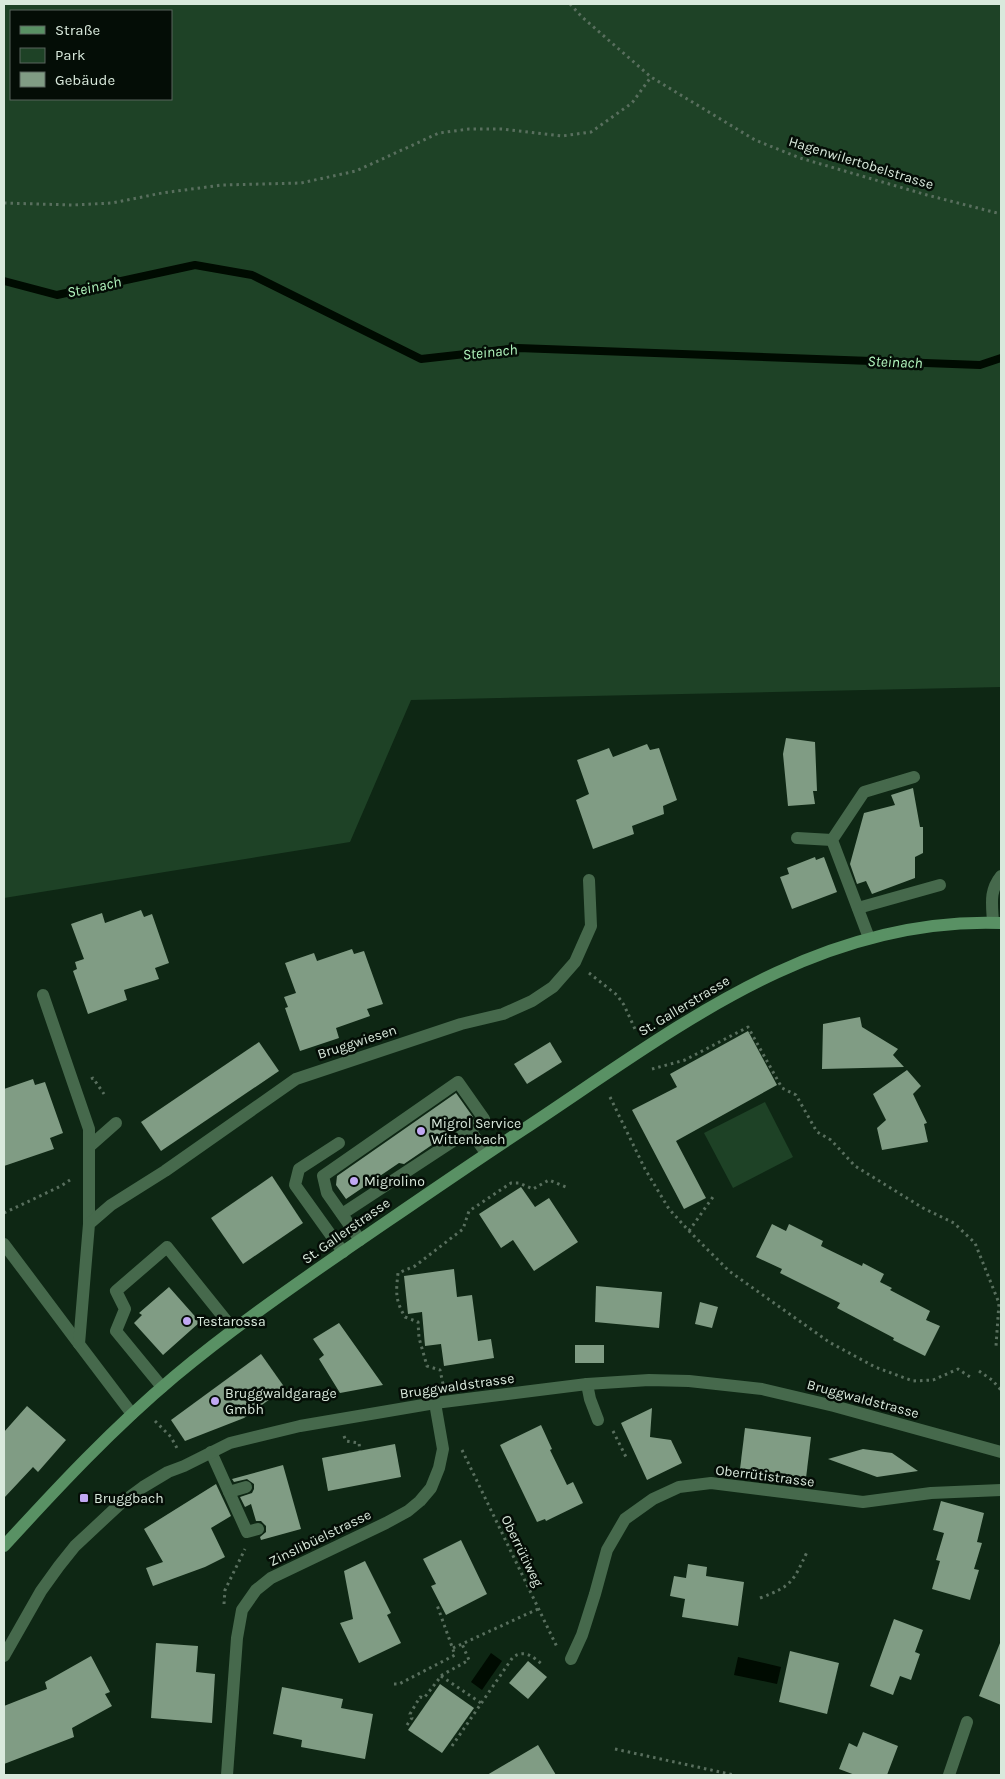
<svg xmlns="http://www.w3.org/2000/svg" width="1005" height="1779" font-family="Karla,sans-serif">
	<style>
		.green { fill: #1e4226; fill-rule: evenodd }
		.water { fill: #000b01 }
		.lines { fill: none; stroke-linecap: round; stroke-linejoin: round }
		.stream { stroke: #000b01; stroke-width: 8 }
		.building { fill: #809c84 }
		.path { stroke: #596f5e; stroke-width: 3; stroke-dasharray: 2.5 4; stroke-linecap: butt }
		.lane { stroke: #46694c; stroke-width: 12 }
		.street { stroke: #46694c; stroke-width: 12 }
		.secondary { stroke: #599164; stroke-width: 12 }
		.poi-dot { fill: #c1a8f3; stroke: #040d06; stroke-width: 2 }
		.labels { text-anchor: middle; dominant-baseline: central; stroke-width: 5; stroke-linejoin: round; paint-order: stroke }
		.street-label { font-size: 14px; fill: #d9e9dc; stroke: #040d06 }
		.poi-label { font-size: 14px; fill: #d9e9dc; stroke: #040d06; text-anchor: start }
		.water-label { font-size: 15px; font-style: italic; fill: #b2f6be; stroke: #040d06 }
	</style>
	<rect width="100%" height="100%" fill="#0e2714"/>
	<g class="green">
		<path d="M 4,4 L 1001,4 L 1001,687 L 411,700 L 350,842 L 4,898 ZM 11,11 L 171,11 L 171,99 L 11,99 Z"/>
		<polygon points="765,1102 793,1157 733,1188 704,1133"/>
	</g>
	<g class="water">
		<polygon points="491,1653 502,1661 482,1690 471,1682"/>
		<polygon points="738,1657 781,1667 777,1684 734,1675"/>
	</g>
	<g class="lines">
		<polyline class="stream" points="4,281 57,295 195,265 252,275 421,359 518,348 980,365 1001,358"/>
	</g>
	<g class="building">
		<polygon points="786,738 815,742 817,791 813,791 815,804 788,806 783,754"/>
		<polygon points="647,744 650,750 659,748 677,800 663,806 664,814 632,826 634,834 593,849 576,800 589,794 577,760 609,748 613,757"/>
		<polygon points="913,788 920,827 923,827 923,853 915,857 915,878 872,894 866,881 857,884 850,864 864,813 895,805 891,795"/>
		<polygon points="815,857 816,860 824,857 837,892 792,909 780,877 789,874 787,868"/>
		<polygon points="141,910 144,917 152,914 169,963 155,968 159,979 124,990 127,1000 88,1014 73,971 77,969 75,962 84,959 71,924 102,913 105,923"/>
		<polygon points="352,949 354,954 364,951 383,1004 367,1009 370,1016 336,1028 339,1038 300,1051 285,1008 288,1007 284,997 296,993 285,963 314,953 317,961"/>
		<polygon points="860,1017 862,1027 898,1049 893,1055 904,1067 822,1069 823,1024"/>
		<polygon points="748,1031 777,1085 676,1141 706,1198 684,1209 632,1110 677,1087 670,1074"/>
		<polygon points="259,1042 279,1071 161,1151 141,1122"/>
		<polygon points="550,1042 562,1062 527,1084 514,1064"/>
		<polygon points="907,1070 921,1086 913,1094 927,1123 924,1124 928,1142 882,1150 877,1128 886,1120 873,1094"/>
		<polygon points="33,1079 35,1085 45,1082 63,1133 50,1138 54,1149 4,1166 4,1089"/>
		<polygon points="456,1093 473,1117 404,1164 399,1163 346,1199 336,1185 337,1176"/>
		<polygon points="272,1176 303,1223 243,1264 211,1218"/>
		<polygon points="521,1187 535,1207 549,1198 578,1242 534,1271 513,1240 501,1248 479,1214"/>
		<polygon points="772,1224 786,1231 789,1224 823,1241 821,1246 862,1266 863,1263 884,1274 880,1282 892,1288 890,1290 930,1311 926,1320 940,1326 925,1356 893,1340 894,1338 837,1308 840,1303 780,1273 782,1269 756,1257"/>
		<polygon points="454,1269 457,1297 472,1295 478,1341 491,1339 494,1358 444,1366 441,1344 425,1346 422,1312 408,1314 404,1276"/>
		<polygon points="596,1286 662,1292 659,1328 595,1322"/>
		<polygon points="169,1287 200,1322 163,1355 134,1323 142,1315 139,1313"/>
		<polygon points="700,1302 718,1307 712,1328 695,1324"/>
		<polygon points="339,1323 383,1385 340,1393 319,1359 324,1355 313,1339"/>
		<rect x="575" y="1345" width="29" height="18"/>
		<polygon points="261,1354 285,1388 244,1418 185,1441 171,1420"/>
		<polygon points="27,1406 66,1440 38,1472 33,1467 4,1498 4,1432"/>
		<polygon points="652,1408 650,1437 671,1440 682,1463 647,1480 621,1423"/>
		<polygon points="541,1425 552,1449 550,1450 567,1485 573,1482 583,1503 546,1521 545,1519 537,1522 500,1445"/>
		<polygon points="745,1428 811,1437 806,1478 740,1469"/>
		<polygon points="395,1444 401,1477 328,1491 322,1458"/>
		<polygon points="863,1449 892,1453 918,1471 877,1477 828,1459"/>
		<polygon points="283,1465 301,1529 261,1540 260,1537 266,1532 266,1526 261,1521 256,1521 251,1504 245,1507 240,1497 252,1493 254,1489 254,1484 247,1479 234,1482 232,1479"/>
		<polygon points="216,1484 231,1516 211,1528 225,1557 205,1567 153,1586 146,1568 163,1562 144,1529"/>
		<polygon points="941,1501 984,1513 977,1542 982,1543 974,1569 979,1570 970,1600 932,1589 940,1561 936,1560 944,1533 933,1530"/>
		<polygon points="461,1540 487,1594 446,1615 431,1586 436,1584 423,1559"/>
		<polygon points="365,1561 391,1613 387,1615 401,1643 359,1663 340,1623 353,1619 344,1571"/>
		<polygon points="688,1564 707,1567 706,1576 744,1582 738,1626 682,1617 685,1599 670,1596 674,1576 686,1578"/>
		<polygon points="894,1619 923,1630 915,1652 920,1654 911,1680 900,1676 893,1695 870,1686"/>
		<polygon points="156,1643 198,1646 196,1672 215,1674 212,1723 151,1718"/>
		<polygon points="1000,1643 1001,1643 1001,1705 979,1696"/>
		<polygon points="790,1651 839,1663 827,1714 779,1702"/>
		<polygon points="91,1656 110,1692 105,1694 112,1706 72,1728 74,1737 4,1764 4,1706 47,1689 45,1682"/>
		<polygon points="528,1661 547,1677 528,1699 509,1683"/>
		<polygon points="440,1684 474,1708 442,1753 408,1730"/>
		<polygon points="282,1687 343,1699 341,1708 373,1714 365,1759 301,1747 302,1740 273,1734"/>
		<polygon points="863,1732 898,1746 887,1775 855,1775 839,1769 849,1743 857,1747"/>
		<polygon points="538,1745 556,1775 487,1775"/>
	</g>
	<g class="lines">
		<g class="path">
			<polyline points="570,4 582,17 651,77 755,140 800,158 927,195 1001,214"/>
			<polyline points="4,203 73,205 112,203 162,193 222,185 301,183 356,171 439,133 469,129 502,129 562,136 591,132 632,103 651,77"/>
			<polyline points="589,973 617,995 624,1005 635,1029"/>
			<polyline points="652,1069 685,1060 748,1027 782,1088 796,1095 817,1132 831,1140 855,1166 923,1208 954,1223 975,1243 999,1303 996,1346"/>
			<polyline points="91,1079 93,1078 104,1094"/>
			<polyline points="610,1097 645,1169 669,1209 689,1231 729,1271 829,1342 875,1367 913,1381 933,1380 958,1369 973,1379"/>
			<polyline points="4,1213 61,1186 70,1180"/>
			<polyline points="689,1231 715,1194"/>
			<polyline points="979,1371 992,1380 1001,1390"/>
			<path d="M 443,1384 L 440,1370 L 427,1366 L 419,1338 L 418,1322 L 405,1317 C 395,1300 396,1292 398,1273 L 415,1266 L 463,1229 L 469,1211 L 511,1183 L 519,1183 L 533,1189 L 549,1180 L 566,1187"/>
			<polyline points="155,1421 171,1437 178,1450"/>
			<polyline points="613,1431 626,1457"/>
			<polyline points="344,1436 346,1441 359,1443 360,1451"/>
			<polyline points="462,1450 557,1647"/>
			<path d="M 760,1598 C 792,1586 793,1582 807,1552"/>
			<polyline points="224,1604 225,1590 245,1549"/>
			<polyline points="453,1648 538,1609"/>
			<polyline points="441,1676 481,1703"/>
			<polyline points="394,1684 399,1684 455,1655 437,1605"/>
			<polyline points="407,1725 412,1718 410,1714 420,1697 424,1698 442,1675 469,1660 462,1644"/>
			<path d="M 452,1746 L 513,1657 C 525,1649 533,1657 543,1665"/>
			<polyline points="615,1749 734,1775"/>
		</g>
		<g class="lane">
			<polyline points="797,838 832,840"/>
			<polyline points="858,908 940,885"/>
			<path d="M 993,922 C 992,904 989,891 1001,876"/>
			<polyline points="869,938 832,840 864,792 914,777"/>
			<polyline points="339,1143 299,1169 295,1185 343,1252"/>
			<polyline points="90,1146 116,1123"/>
			<polyline points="342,1214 470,1130"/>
			<polyline points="360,1240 327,1193 323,1176 458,1082 484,1119 470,1130 486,1153"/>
			<polyline points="587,1384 590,1399 598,1420"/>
			<polyline points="162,1387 116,1331 125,1309 116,1291 167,1247 233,1329"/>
			<polyline points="211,1452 247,1532 258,1529"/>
			<polyline points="229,1492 246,1487"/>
			<polyline points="949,1775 967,1722"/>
		</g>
		<g class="street">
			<polyline points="43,995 89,1129 89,1224"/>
			<polyline points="4,1244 79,1344"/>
			<polyline points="132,1414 79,1344 89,1224 111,1205 165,1171 296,1079 461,1024 503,1014 532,1001 553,987 575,962 591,926 589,880"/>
			<polyline points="4,1656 41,1591 59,1566 75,1546 120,1504 143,1487 168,1472 184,1466 230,1443 300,1426 435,1403 587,1384 649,1380 689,1381 762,1389 834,1406 1001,1452"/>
			<polyline points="571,1659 582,1635 595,1594 607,1550 625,1519 653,1499 679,1487 711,1483 863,1502 931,1493 1001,1490"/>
			<polyline points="227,1775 237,1638 242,1610 256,1590 271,1578 386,1523 408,1511 420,1501 431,1488 439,1468 443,1449 435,1403"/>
		</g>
		<path class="secondary" d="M 4,1546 C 58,1487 113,1428 175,1376 C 229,1331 286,1291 344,1251 C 404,1210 463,1169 524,1129 C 671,1032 814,916 1001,923"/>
	</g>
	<g class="poi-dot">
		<circle cx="421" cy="1131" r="5"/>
		<circle cx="354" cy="1181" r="5"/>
		<circle cx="187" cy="1321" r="5"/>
		<circle cx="215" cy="1401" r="5"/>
		<rect x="79" y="1493" width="10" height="10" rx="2.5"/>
	</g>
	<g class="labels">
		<g class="street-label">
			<text transform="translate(861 163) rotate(17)">Hagenwilertobelstrasse</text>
			<text transform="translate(684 1006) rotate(-31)">St. Gallerstrasse</text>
			<text transform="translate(357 1042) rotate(-18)">Bruggwiesen</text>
			<text transform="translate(346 1231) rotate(-35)">St. Gallerstrasse</text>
			<text transform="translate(457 1386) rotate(-8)">Bruggwaldstrasse</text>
			<text transform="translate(863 1399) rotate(15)">Bruggwaldstrasse</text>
			<text transform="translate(765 1476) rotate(7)">Oberrütistrasse</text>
			<text transform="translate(320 1538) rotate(-26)">Zinslibüelstrasse</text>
			<text transform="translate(522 1551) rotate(64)">Oberrütiweg</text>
		</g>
		<g class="poi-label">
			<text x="431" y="1123">Migrol Service<tspan x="431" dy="16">Wittenbach</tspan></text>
			<text x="364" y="1181">Migrolino</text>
			<text x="197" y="1321">Testarossa</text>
			<text x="225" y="1393">Bruggwaldgarage<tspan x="225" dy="16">Gmbh</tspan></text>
			<text x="94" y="1498">Bruggbach</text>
		</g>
		<g class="water-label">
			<text transform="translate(94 287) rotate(-12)">Steinach</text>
			<text transform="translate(490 352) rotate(-6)">Steinach</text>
			<text transform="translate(895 362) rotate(2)">Steinach</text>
		</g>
	</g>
	<rect width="1005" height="1779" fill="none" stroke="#d9e9dc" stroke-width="10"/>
	<rect x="10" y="10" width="162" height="90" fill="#040d06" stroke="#59655c"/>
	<rect x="20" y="26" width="25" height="8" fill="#599164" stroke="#59655c"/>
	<text x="55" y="35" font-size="15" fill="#d9e9dc">Straße</text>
	<rect x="20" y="48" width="25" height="15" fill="#1e4226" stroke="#59655c"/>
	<text x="55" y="60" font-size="15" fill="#d9e9dc">Park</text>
	<rect x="20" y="72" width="25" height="15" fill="#809c84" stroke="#59655c"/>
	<text x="55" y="85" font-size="15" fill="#d9e9dc">Gebäude</text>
</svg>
